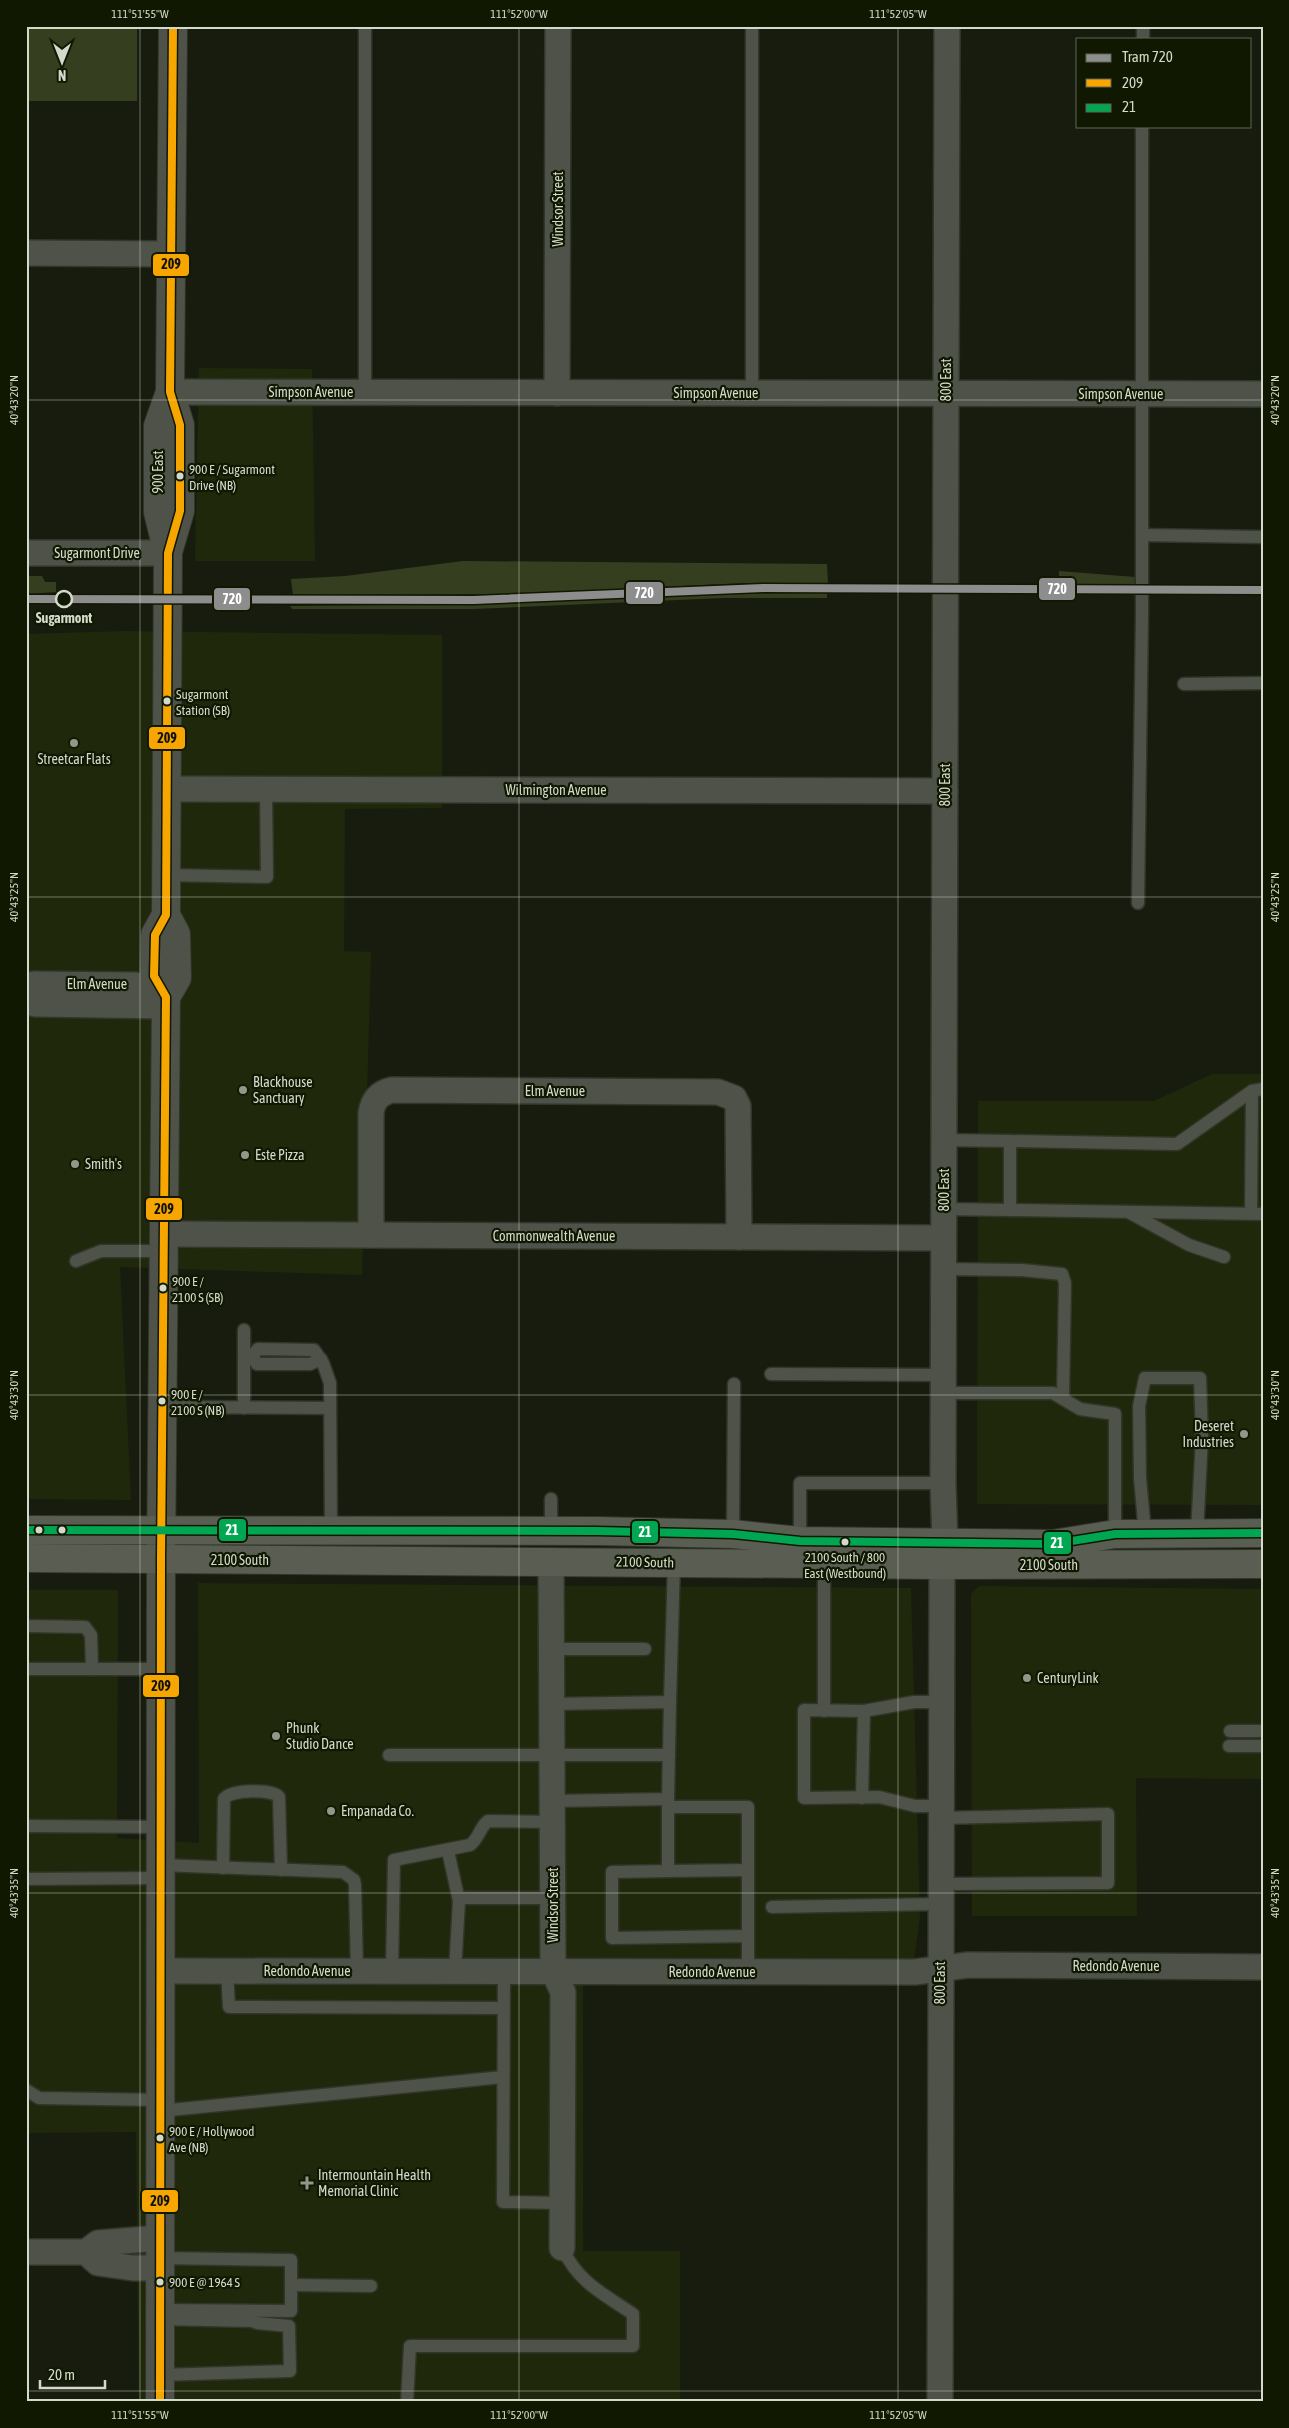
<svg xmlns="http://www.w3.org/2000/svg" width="1289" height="2428" font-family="'Asap Condensed',sans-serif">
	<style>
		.built { fill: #1f280a }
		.green { fill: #353f1f }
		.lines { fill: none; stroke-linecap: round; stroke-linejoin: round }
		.service-casing { stroke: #31362a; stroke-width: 15 }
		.minor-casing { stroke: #31362a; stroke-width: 28 }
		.tertiary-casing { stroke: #31362a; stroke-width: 30 }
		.secondary-casing { stroke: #31362a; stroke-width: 30 }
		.service { stroke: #4e5248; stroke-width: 12 }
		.minor { stroke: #4e5248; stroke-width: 25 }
		.tertiary { stroke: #4e5248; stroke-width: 28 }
		.secondary { stroke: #595d52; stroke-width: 28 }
		.bus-1-casing { stroke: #111802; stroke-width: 11 }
		.bus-2-casing { stroke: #111802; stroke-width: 11 }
		.bus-1 { stroke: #f7a600; stroke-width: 8 }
		.bus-2 { stroke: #00a651; stroke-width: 8 }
		.tram-1-casing { stroke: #111802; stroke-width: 11 }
		.tram-1 { stroke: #8d8d8d; stroke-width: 8 }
		.ticks { fill: none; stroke: #d4dacb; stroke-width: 1; stroke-opacity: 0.45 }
		.bus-dot { fill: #d4dacb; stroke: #111802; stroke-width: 2 }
		.stop-dot { fill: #111802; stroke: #d4dacb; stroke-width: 2.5 }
		.poi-dot { fill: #929889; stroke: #111802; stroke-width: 2 }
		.labels { text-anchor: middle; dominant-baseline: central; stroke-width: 4.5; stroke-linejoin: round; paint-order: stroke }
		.bus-label { font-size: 13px; fill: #d4dacb; stroke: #111802; text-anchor: start }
		.street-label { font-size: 14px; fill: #d4dacb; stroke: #111802 }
		.stop-label { font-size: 14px; font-weight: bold; fill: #d4dacb; stroke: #111802 }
		.poi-label { font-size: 14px; fill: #d4dacb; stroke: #111802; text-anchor: start }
		.line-badge { stroke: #111802; stroke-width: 2 }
		.badge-label { font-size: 14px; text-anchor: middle; font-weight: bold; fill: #fff }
		.pale-badge-label { font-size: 14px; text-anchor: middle; font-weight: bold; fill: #111 }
		.neatline { fill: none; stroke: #d4dacb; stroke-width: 2 }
		.ticks-label { font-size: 12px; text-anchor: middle; fill: #d4dacb }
	</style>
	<rect width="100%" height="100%" fill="#181c0f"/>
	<g class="built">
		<polygon points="199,368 312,369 315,561 195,561"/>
		<polygon points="124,631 442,635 442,808 345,809 344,951 371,952 362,1275 120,1267 131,1500 26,1499 26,634"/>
		<polygon points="1212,1074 1263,1074 1263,1505 977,1504 978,1101 1154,1101"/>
		<polygon points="198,1583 911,1588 920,1917 912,1976 583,1981 583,2251 680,2251 680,2402 139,2402 136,2132 26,2133 26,1590 118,1590 117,1838 199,1843"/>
		<polygon points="979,1586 1263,1589 1263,1779 1136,1778 1137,1916 972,1916 971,1594"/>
	</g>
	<g class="green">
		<rect x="26" y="26" width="111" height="75"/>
		<polygon points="463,561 827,564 828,584 745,583 512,594 293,595 291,579 345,576"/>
		<polygon points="1059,571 1135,577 1134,586 1059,584"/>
		<polygon points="42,576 45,582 56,582 56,592 26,594 26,576"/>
		<polygon points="827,593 827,598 723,598 474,609 292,609 290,606 500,604 715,594"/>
	</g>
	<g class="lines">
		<g class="service-casing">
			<g id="service">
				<polyline points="1143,39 1143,26"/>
				<polyline points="365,392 365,26"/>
				<polyline points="752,393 752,26"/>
				<polyline points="1142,535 1263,537"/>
				<polyline points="1184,684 1263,683"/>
				<polyline points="166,875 267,877 266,789"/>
				<polyline points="1138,903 1142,614 1142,126"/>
				<polyline points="1263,1089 1252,1091 1177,1144 1010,1141 1010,1210 1263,1214"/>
				<polyline points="944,1140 1010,1141"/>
				<polyline points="943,1209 1010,1210"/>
				<polyline points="1130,1213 1189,1245 1224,1257"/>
				<polyline points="1251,1213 1252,1091"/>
				<polyline points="76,1261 101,1251 164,1251"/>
				<polyline points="943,1269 1022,1270 1062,1274 1065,1283 1063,1399"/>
				<polyline points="244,1330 244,1408"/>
				<polyline points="244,1356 252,1356 258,1349 314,1350 323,1363 330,1383 331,1530"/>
				<polyline points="252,1356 257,1364 310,1364 321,1359"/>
				<polyline points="771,1374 943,1375"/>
				<polyline points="943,1393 1053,1393 1080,1409 1115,1414 1115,1534"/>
				<polyline points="163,1407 330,1408"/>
				<polyline points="551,1531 551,1499"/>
				<polyline points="1145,1533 1140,1478 1139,1406 1145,1378 1200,1378 1202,1437 1197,1533"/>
				<polyline points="733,1534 734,1384"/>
				<polyline points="800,1541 800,1483 943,1483"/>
				<polyline points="824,1564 824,1711"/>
				<polyline points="26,1626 85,1627 91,1635 92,1669"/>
				<polyline points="551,1649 645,1649"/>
				<polyline points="26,1669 161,1669"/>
				<polyline points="670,1702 674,1562"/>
				<polyline points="552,1704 670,1702 668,1799 552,1801"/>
				<polyline points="1230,1731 1263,1731"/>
				<polyline points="1229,1746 1263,1746"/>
				<polyline points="389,1755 669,1755"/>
				<polyline points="862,1798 864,1711"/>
				<polyline points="668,1799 668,1871 612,1872 612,1938 748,1936 748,1972"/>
				<polyline points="941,1806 915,1806 879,1797 804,1798 804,1710 864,1711 914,1702 941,1702"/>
				<polyline points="668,1807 748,1807 748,1936"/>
				<polyline points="26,1826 161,1827"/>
				<polyline points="448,1851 459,1901"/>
				<polyline points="161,1865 343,1872 354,1880 355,1885 357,1971"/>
				<path d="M 223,1868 L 224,1799 C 230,1789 274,1789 279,1797 L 281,1870"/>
				<polyline points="668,1871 748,1870"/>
				<polyline points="26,1879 161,1878"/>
				<polyline points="940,1884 1108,1883 1108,1814 941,1818"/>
				<polyline points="772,1907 940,1904"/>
				<polyline points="227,1971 229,2007 503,2008"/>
				<path d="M 392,1971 L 394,1860 L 470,1845 C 479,1839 479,1828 488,1821 L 552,1822"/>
				<polyline points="455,1971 459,1901 464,1898 553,1898"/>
				<polyline points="504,1971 503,2202 561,2203"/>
				<polyline points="26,2090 39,2098 160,2100"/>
				<polyline points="160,2111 503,2077"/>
				<polyline points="160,2258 291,2260 291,2311 160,2310"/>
				<polyline points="291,2285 371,2286"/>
				<polyline points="160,2375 290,2371 289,2326 257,2323 252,2321 160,2319"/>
				<path d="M 407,2402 L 410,2346 L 633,2346 L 633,2314 C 602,2293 579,2283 562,2248"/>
			</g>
		</g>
		<g class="minor-casing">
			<g id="minor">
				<polyline points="26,253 170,254"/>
				<polyline points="170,392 1263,394"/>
				<polyline points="557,393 558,26"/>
				<polyline points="26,553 168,553"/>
				<polyline points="167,789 945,791"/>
				<polyline points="26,987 34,984 136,985 166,997"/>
				<polyline points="26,1001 35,1004 166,1006"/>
				<polyline points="164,1234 943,1238"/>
				<path d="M 371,1235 L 371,1113 C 373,1100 379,1093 392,1090 L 718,1092 L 734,1098 L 738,1106 L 739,1237"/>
				<polyline points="945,1543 943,1483 947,26"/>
				<polyline points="551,1561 553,1971 563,1992 562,2248"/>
				<polyline points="161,1971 915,1972 968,1965 1263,1967"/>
				<polyline points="26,2252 86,2252 98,2243 160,2238"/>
				<polyline points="86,2252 98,2263 133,2268 160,2268"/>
				<polyline points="940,2402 942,1565"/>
			</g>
		</g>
		<g class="tertiary-casing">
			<g id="tertiary">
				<polyline points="168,552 180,511 180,425 170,392"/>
				<polyline points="166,997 177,978 176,934 166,915 168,553 158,512 158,426 170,392 173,26"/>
				<polyline points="160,2402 161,1560 166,997 154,976 155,935 166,915"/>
			</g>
		</g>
		<g class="secondary-casing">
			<g id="secondary">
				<polyline points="26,1530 597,1531 733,1534 800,1541 1053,1544 1115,1534 1263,1533"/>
				<polyline points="26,1558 942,1565 1263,1564"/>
			</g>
		</g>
		<use href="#service" class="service"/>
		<use href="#minor" class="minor"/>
		<use href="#tertiary" class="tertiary"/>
		<use href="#secondary" class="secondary"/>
		<g class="bus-1-casing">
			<polyline id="bus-1" points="160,2402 161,1560 166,997 154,976 155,935 166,915 168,553 180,511 180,425 170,392 173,26"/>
		</g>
		<g class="bus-2-casing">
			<polyline id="bus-2" points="26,1530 597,1531 733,1534 800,1541 1053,1544 1115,1534 1263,1533"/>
		</g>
		<use href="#bus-1" class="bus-1"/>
		<use href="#bus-2" class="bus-2"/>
		<g class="tram-1-casing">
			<polyline id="tram-1" points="26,599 474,600 763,588 1263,590"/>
		</g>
		<use href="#tram-1" class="tram-1"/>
	</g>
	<path class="ticks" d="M 140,26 L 140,2402M 519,26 L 519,2402M 898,26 L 898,2402M 26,400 L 1263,400M 26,897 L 1263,897M 26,1395 L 1263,1395M 26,1893 L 1263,1893M 26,2391 L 1263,2391"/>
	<g class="bus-dot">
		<circle cx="180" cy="476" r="4.5"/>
		<circle cx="167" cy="701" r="4.5"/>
		<circle cx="163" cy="1288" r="4.5"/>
		<circle cx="162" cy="1401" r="4.5"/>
		<circle cx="39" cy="1530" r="4.5"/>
		<circle cx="62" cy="1530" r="4.5"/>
		<circle cx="845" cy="1542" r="4.5"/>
		<circle cx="160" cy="2138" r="4.5"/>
		<circle cx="160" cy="2282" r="4.5"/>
	</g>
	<circle class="stop-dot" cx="64" cy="599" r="8"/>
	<g class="poi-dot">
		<circle cx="74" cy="743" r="5"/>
		<circle cx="243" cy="1090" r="5"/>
		<circle cx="245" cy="1155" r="5"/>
		<circle cx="75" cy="1164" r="5"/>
		<circle cx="1244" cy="1434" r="5"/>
		<circle cx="1027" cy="1678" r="5"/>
		<circle cx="276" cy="1736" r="5"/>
		<circle cx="331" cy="1811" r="5"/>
		<path d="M304.5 2175.5h5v5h5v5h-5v5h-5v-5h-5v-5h5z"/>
	</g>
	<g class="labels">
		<g class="bus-label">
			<text x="189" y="469">900 E / Sugarmont<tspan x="189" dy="16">Drive (NB)</tspan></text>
			<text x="176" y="694">Sugarmont<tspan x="176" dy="16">Station (SB)</tspan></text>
			<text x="172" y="1281">900 E /<tspan x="172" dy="16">2100 S (SB)</tspan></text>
			<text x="171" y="1394">900 E /<tspan x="171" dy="16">2100 S (NB)</tspan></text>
			<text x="845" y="1557" text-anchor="middle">2100 South / 800<tspan x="845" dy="16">East (Westbound)</tspan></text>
			<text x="169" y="2131">900 E / Hollywood<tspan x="169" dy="16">Ave (NB)</tspan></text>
			<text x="169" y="2282">900 E @ 1964 S</text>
		</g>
		<g class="street-label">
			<text transform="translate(558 209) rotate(-90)">Windsor Street</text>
			<text transform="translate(946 380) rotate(-90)">800 East</text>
			<text x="311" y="392">Simpson Avenue</text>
			<text x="716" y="393">Simpson Avenue</text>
			<text x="1121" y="394">Simpson Avenue</text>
			<text transform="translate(158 472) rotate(-90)">900 East</text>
			<text x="97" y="553">Sugarmont Drive</text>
			<text transform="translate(945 785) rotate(-90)">800 East</text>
			<text x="556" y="790">Wilmington Avenue</text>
			<text x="97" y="984">Elm Avenue</text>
			<text x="555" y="1091">Elm Avenue</text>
			<text transform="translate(944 1190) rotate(-90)">800 East</text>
			<text x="554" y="1236">Commonwealth Avenue</text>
			<text x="240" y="1560">2100 South</text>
			<text transform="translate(645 1562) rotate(1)">2100 South</text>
			<text x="1049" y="1565">2100 South</text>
			<text transform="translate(553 1905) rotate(-90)">Windsor Street</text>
			<text x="1116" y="1966">Redondo Avenue</text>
			<text x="307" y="1971">Redondo Avenue</text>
			<text x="712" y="1972">Redondo Avenue</text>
			<text transform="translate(940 1983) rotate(-90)">800 East</text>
		</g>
		<g class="stop-label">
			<text x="64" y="618">Sugarmont</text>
		</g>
		<g class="poi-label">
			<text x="74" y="759" text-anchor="middle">Streetcar Flats</text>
			<text x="253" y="1082">Blackhouse<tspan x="253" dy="16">Sanctuary</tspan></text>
			<text x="255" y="1155">Este Pizza</text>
			<text x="85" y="1164">Smith's</text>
			<text x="1234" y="1426" text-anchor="end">Deseret<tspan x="1234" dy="16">Industries</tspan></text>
			<text x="1037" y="1678">CenturyLink</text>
			<text x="286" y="1728">Phunk<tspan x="286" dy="16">Studio Dance</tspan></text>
			<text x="341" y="1811">Empanada Co.</text>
			<text x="318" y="2175">Intermountain Health<tspan x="318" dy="16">Memorial Clinic</tspan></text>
		</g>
	</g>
	<g class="line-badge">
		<rect x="152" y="253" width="38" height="24" rx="5" fill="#f7a600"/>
		<rect x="1038" y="577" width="38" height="24" rx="5" fill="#8d8d8d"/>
		<rect x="625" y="581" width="39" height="24" rx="5" fill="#8d8d8d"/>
		<rect x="213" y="587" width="38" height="24" rx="5" fill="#8d8d8d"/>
		<rect x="148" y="726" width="38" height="24" rx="5" fill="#f7a600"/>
		<rect x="145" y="1197" width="38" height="24" rx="5" fill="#f7a600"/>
		<rect x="218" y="1518" width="29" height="24" rx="5" fill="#00a651"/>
		<rect x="631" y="1520" width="28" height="24" rx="5" fill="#00a651"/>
		<rect x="1043" y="1531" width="29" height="24" rx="5" fill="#00a651"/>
		<rect x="142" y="1674" width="38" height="24" rx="5" fill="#f7a600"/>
		<rect x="141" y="2189" width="38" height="24" rx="5" fill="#f7a600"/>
	</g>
	<g class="badge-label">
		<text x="1057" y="594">720</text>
		<text x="644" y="598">720</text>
		<text x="232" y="604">720</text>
		<text x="232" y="1535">21</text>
		<text x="645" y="1537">21</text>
		<text x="1057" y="1548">21</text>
	</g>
	<g class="pale-badge-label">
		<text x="171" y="269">209</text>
		<text x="167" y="743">209</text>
		<text x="164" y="1214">209</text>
		<text x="161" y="1691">209</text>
		<text x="160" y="2206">209</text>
	</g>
	<rect width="1289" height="2428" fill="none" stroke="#111802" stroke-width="55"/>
	<rect x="1076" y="38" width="175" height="90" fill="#111802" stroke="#5f6652"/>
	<rect x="1086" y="54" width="25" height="8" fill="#8d8d8d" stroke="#5f6652"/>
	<text x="1122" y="62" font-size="15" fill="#d4dacb">Tram 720</text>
	<rect x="1086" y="79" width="25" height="8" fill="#f7a600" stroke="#5f6652"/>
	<text x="1122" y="88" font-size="15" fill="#d4dacb">209</text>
	<rect x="1086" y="104" width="25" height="8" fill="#00a651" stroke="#5f6652"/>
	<text x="1122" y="112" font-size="15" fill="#d4dacb">21</text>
	<g transform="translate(62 62) rotate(180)" stroke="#111802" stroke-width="4" paint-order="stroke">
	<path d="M0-4L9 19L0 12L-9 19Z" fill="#d4dacb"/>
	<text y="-8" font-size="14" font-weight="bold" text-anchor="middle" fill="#d4dacb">N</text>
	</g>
	<path d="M40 2380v8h65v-8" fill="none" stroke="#d4dacb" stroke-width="2.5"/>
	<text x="48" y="2380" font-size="15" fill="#d4dacb" stroke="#111802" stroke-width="4" paint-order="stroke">20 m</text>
	<rect x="28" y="28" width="1234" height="2372" class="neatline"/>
	<g class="ticks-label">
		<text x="140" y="18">111°51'55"W</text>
		<text x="519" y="18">111°52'00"W</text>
		<text x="898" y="18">111°52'05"W</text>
		<text transform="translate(1275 400) rotate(-90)" y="4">40°43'20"N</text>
		<text transform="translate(14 400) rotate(-90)" y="4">40°43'20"N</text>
		<text transform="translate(1275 897) rotate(-90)" y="4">40°43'25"N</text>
		<text transform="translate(14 897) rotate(-90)" y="4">40°43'25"N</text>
		<text transform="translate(1275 1395) rotate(-90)" y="4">40°43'30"N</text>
		<text transform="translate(14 1395) rotate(-90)" y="4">40°43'30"N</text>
		<text transform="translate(1275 1893) rotate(-90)" y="4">40°43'35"N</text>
		<text transform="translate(14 1893) rotate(-90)" y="4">40°43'35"N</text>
		<text x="140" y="2419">111°51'55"W</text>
		<text x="519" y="2419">111°52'00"W</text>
		<text x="898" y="2419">111°52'05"W</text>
	</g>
</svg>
